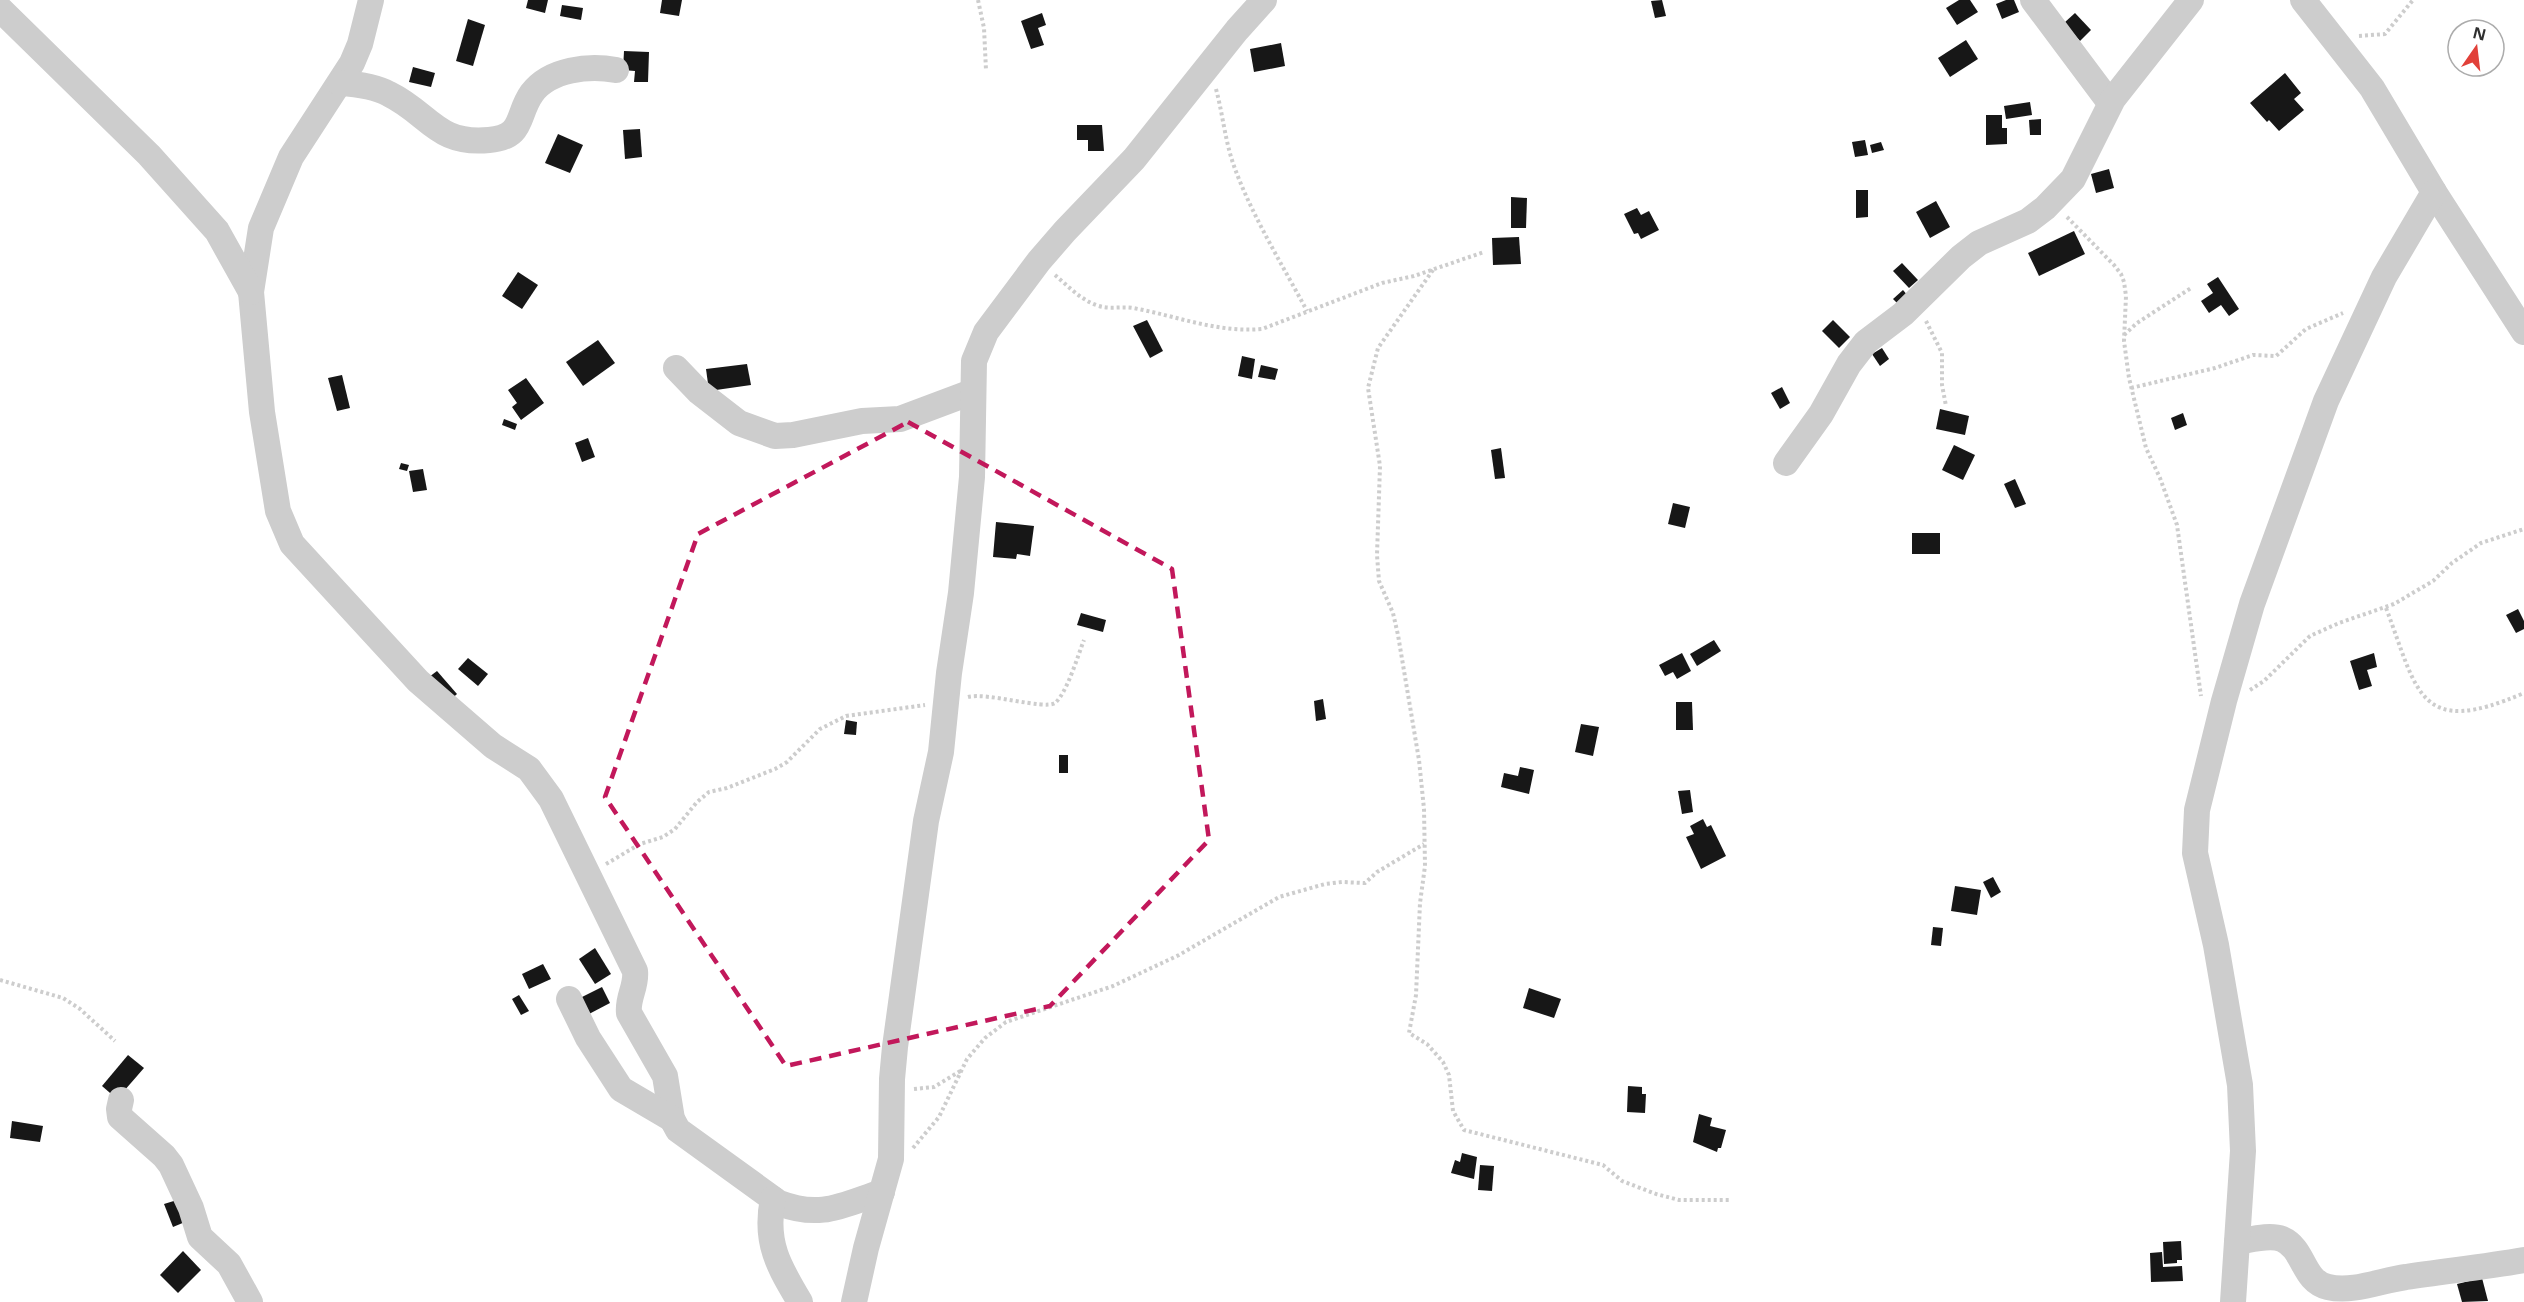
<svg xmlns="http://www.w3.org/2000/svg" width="2524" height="1302" font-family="'Open Sans',sans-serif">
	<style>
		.building { fill: #171717 }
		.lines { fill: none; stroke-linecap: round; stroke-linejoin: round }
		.path { stroke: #cdcdcd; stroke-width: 4; stroke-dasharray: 3 3; stroke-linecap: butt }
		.minor { stroke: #cdcdcd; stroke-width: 26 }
		.marked { fill: none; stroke: #c2185b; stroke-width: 4.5; stroke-dasharray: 12 8; stroke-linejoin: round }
	</style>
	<rect width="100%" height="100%" fill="#fff"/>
	<g class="building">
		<polygon points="528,0 548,0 545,13 526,8"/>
		<polygon points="662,0 682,0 679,16 660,13"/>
		<polygon points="1662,0 1666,16 1655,18 1651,1"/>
		<polygon points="1959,0 1970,0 1978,12 1957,25 1946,8"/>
		<polygon points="2006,0 2014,0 2019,12 2002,19 1996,4"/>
		<polygon points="562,5 583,8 581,20 560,16"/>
		<polygon points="1042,13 1046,25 1038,28 1044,45 1031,49 1021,21"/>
		<polygon points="2075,13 2091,30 2080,41 2064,23"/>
		<polygon points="468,19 485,25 473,66 456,61"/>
		<polygon points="1966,40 1978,59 1950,77 1938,58"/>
		<polygon points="1281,43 1285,66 1254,72 1250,49"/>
		<polygon points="624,51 649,52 648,82 634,82 635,71 623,70"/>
		<polygon points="413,67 435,73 431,87 409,82"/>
		<polygon points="2285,73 2301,93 2294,99 2304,110 2279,131 2269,120 2267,122 2250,103"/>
		<polygon points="2030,102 2032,115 2006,119 2004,106"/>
		<polygon points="1986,115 2002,115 2002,128 2007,128 2007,144 1986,145"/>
		<polygon points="2041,119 2041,135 2030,135 2029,120"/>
		<polygon points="1077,125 1102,125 1104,151 1088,151 1088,140 1077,140"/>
		<polygon points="640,129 642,157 625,159 623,130"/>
		<polygon points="558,134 583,145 570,173 545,163"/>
		<polygon points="1865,140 1868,155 1855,157 1852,142"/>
		<polygon points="1881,142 1884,150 1872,153 1870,145"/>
		<polygon points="2109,169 2114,188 2096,193 2091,174"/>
		<polygon points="1856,190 1868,190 1868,217 1856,218"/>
		<polygon points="1511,197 1527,198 1526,228 1511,228"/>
		<polygon points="1936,201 1950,227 1930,238 1916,212"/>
		<polygon points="1637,208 1641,215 1649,211 1659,230 1641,239 1638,233 1634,234 1624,214"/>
		<polygon points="2074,231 2085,254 2039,276 2028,253"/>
		<polygon points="1519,237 1521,264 1493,265 1492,238"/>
		<polygon points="1902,263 1918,280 1909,288 1893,271"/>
		<polygon points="518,272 538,285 522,309 502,296"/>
		<polygon points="2218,277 2239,309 2229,316 2221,305 2209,313 2201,301 2213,293 2207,284"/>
		<polygon points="1903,290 1908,296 1899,305 1893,299"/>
		<polygon points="1147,320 1163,351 1150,358 1133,326"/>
		<polygon points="1833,320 1850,337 1839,348 1822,331"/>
		<polygon points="598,340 615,363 583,386 566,362"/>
		<polygon points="1882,348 1889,359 1880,366 1872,354"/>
		<polygon points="1242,356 1255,359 1252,379 1238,376"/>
		<polygon points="747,364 751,385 709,391 706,369"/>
		<polygon points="1261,365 1278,369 1275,380 1258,377"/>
		<polygon points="342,375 350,408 337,411 328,378"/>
		<polygon points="526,378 544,403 521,420 512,407 517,403 508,390"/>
		<polygon points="1782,387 1790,403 1780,409 1771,393"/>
		<polygon points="1940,409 1969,416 1965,435 1936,429"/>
		<polygon points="2183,413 2187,425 2175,430 2171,418"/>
		<polygon points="504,419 517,424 515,430 502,425"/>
		<polygon points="588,438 595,457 582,462 575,443"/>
		<polygon points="1954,445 1975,455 1963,480 1942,470"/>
		<polygon points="1501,448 1505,478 1495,479 1491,450"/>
		<polygon points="401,463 409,465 407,471 399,469"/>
		<polygon points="423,469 427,490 413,492 409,471"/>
		<polygon points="2015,479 2026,504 2015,508 2004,484"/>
		<polygon points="1673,503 1690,507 1685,528 1668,524"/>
		<polygon points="996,522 1034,526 1030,556 1017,554 1016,559 993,557"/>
		<rect x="1912" y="533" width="28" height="21"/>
		<polygon points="2518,609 2524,621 2524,629 2516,633 2506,615"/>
		<polygon points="1081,613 1106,620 1103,632 1077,625"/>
		<polygon points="1714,640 1721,651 1697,666 1690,654"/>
		<polygon points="1682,653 1691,671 1677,679 1673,672 1665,676 1659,665"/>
		<polygon points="2374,653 2377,667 2367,670 2372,686 2359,690 2350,661"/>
		<polygon points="468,658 488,674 478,686 458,669"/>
		<polygon points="437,671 457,694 449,701 429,677"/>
		<polygon points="1323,699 1326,719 1316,721 1314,701"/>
		<polygon points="1676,702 1692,702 1693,730 1676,730"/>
		<polygon points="846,720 857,722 856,735 844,734"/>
		<polygon points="1581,724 1599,727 1593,756 1575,752"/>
		<rect x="1059" y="755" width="9" height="18"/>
		<polygon points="1520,767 1534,770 1529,794 1501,787 1504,773 1518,776"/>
		<polygon points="1690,790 1693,812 1682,814 1678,791"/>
		<polygon points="1703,819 1707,827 1711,825 1726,856 1701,869 1686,837 1694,834 1690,826"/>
		<polygon points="1993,877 2001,892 1991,898 1983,882"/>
		<polygon points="1955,886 1981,890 1977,915 1951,911"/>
		<polygon points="1933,927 1943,928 1941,946 1931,945"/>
		<polygon points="595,948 611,974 595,984 579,959"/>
		<polygon points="543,964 551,979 529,989 522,974"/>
		<polygon points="602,987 610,1003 589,1014 580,998"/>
		<polygon points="1529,988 1561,999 1554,1018 1523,1008"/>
		<polygon points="519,995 529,1011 521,1015 512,999"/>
		<polygon points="128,1055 144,1068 117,1099 102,1086"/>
		<polygon points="1628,1086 1642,1087 1642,1094 1646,1094 1645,1113 1627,1112"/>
		<polygon points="1699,1114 1712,1118 1710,1126 1726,1130 1721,1148 1718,1148 1717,1152 1693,1142"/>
		<polygon points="12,1121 43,1126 40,1142 10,1138"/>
		<polygon points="1462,1153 1477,1157 1474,1179 1451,1173 1455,1160 1460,1162"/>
		<polygon points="1480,1165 1494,1166 1492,1191 1478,1190"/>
		<polygon points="177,1200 185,1222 173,1227 164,1204"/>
		<polygon points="2181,1241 2182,1260 2177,1260 2177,1263 2164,1264 2163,1242"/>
		<polygon points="183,1251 201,1270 178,1293 160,1275"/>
		<polygon points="2162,1252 2163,1267 2182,1266 2183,1281 2151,1282 2150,1253"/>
		<polygon points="2482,1278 2488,1301 2462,1302 2457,1284"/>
	</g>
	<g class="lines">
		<g class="path">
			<polyline points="978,0 984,28 986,70"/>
			<polyline points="2359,36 2385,34 2413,0"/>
			<path d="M 1216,89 C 1223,115 1225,141 1234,166 C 1251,214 1283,266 1307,311"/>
			<polyline points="2067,217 2114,265 2121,274 2124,282 2126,296 2124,341 2129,378 2146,448 2160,478 2177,525 2201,696"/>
			<polyline points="1433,270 1378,348 1368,388 1380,466 1377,555 1379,581 1393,613 1398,635 1419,760 1424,809 1425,866 1420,903 1416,995 1409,1033 1427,1044 1443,1062 1449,1075 1453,1111 1464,1130 1603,1165 1622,1181 1656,1194 1679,1200 1731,1200"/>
			<path d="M 1055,275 C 1068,286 1080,299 1096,305 C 1109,310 1120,306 1133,308 C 1177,316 1217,333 1262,329 L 1382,283 L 1414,276 L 1484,252"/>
			<polyline points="1926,321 1942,353 1942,385 1946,406"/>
			<polyline points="2124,335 2137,323 2191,288"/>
			<polyline points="2131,388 2215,368 2253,355 2276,356 2306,329 2343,313"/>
			<path d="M 2386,608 C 2418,692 2418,739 2524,693"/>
			<polyline points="2250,690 2264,681 2310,636 2339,623 2394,604 2433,581 2452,563 2481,543 2524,529"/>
			<path d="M 968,697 C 987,692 1044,710 1055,703 C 1067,693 1078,655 1084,640"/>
			<polyline points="606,864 640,844 663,837 675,829 697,802 709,792 727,788 775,769 787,762 820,729 846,716 925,705"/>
			<polyline points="0,980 63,998 80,1009 115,1041"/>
			<polyline points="914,1089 934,1087 962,1070"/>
			<polyline points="913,1148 939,1117 967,1059 985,1038 1006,1022 1113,986 1179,955 1279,897 1325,884 1342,882 1365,883 1377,872 1424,844"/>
		</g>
		<g class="minor">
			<path d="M 371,0 L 360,44 L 352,63 L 291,157 L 261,228 L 251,292 L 262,412 L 278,511 L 292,544 L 418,681 L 493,746 L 529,769 L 551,799 L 635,971 C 637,986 627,998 629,1013 L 665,1076 L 672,1119 L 678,1130 L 779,1203 C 821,1219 842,1205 882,1192"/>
			<polyline points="2033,0 2110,103"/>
			<polyline points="2303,0 2372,88 2434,192 2524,332"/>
			<polyline points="0,9 149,155 217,231 251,292"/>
			<path d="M 340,83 C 357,84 375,86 389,94 C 430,114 436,145 489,140 C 525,137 516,115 532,93 C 550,69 589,65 616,70"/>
			<polyline points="676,368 699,392 739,423 775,436 793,435 862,421 900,419 972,392"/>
			<polyline points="1786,463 1821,414 1849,364 1866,342 1903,314 1961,257 1979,243 2028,221 2045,208 2073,179 2113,99 2191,0"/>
			<polyline points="569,999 588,1038 621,1089 672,1119"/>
			<polyline points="121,1100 119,1109 120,1117 164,1156 171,1165 191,1208 200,1237 229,1264 250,1302"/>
			<path d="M 773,1199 C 764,1242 779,1267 800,1302"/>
			<path d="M 2237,1242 C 2250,1240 2269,1234 2282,1239 C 2305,1249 2302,1281 2328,1287 C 2353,1293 2382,1280 2406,1277 C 2445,1271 2485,1267 2524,1260"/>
			<polyline points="854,1302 866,1248 891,1159 892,1079 895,1047 926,821 941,752 949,673 961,593 972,477 974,361 986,332 1039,261 1065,231 1134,159 1237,30 1264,0"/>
			<polyline points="2233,1302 2243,1151 2240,1085 2216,945 2195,853 2197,810 2224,701 2252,604 2326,401 2384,277 2434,192"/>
		</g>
	</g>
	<path class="marked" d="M 908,422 L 1172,569 L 1209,840 L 1050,1006 L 786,1066 L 605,797 L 698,534 Z"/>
	<g transform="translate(2476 48) rotate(14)"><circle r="28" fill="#ffffff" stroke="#acacac" stroke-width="1.5"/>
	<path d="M0-4.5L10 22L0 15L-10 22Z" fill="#e14039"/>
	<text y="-9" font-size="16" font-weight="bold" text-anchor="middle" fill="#303030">N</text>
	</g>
</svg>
